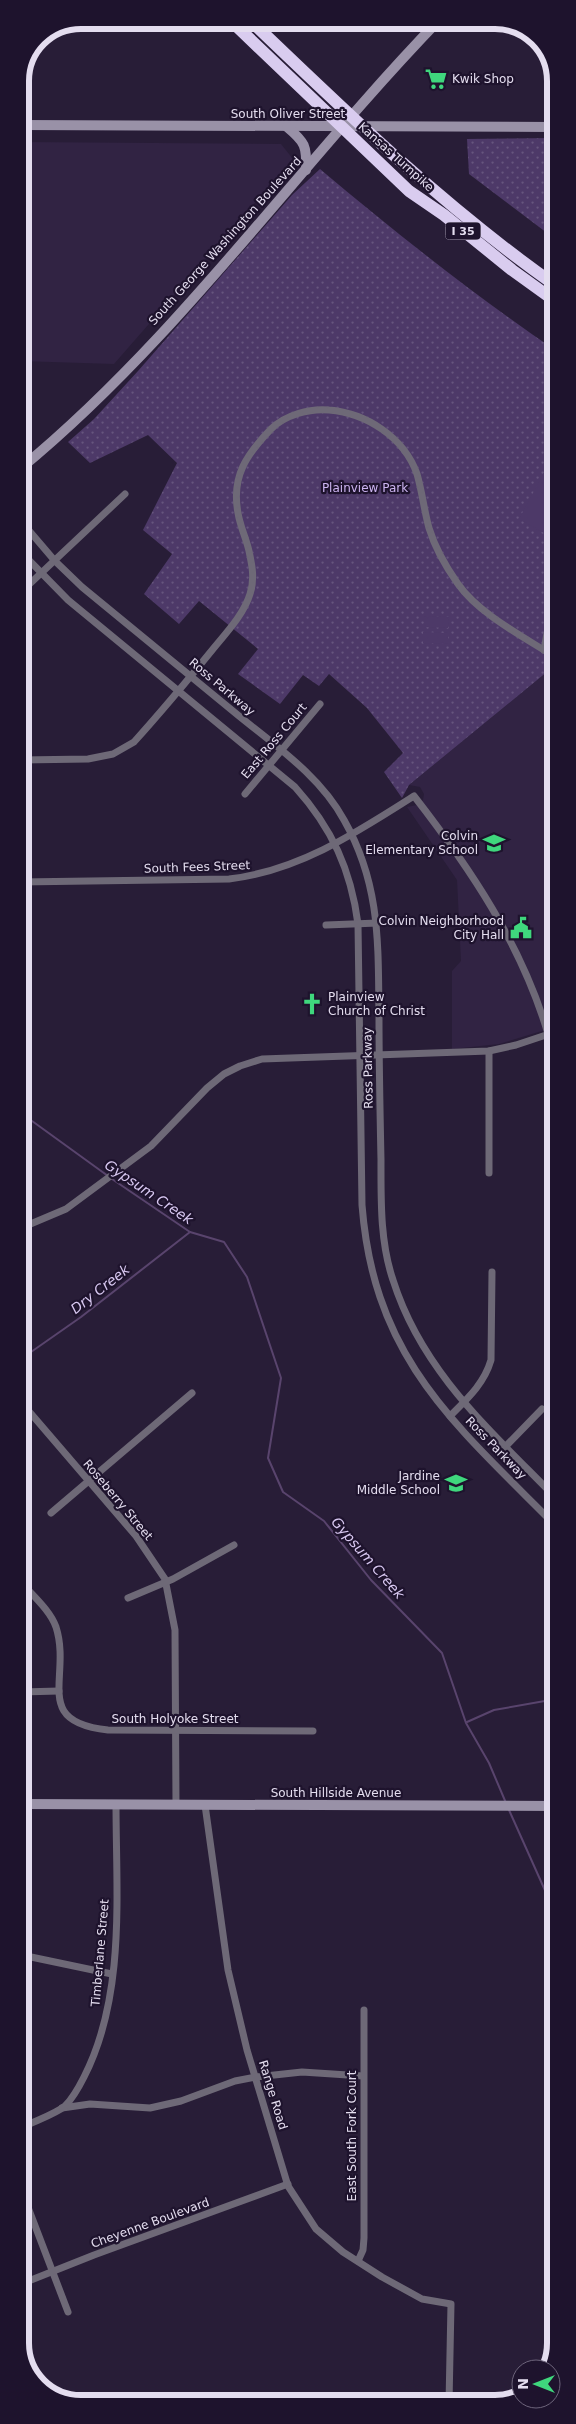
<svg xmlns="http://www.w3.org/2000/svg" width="576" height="2424" font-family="'DejaVu Sans',sans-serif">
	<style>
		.built { fill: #312343 }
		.park { fill: url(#park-dots) }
		.garden { fill: #4d3968 }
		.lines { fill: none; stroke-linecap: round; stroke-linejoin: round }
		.stream { stroke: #59446d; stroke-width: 2 }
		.street { stroke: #6e6977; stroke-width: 7 }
		.secondary { stroke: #9991a7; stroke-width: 10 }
		.highway { stroke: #d9ccef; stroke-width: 12 }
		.labels { text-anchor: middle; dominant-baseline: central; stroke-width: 4.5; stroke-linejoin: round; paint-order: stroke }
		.shield { fill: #1e132d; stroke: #a9a0b5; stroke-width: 1 }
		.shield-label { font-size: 11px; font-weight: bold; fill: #e4ddef }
		.poi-label { font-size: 12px; fill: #e4ddef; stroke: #1e132d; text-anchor: end }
		.street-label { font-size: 12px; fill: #e4ddef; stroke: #1e132d }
		.park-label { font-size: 12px; fill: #ccb4f0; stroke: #1e132d }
		.water-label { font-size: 14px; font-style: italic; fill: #d8c8f1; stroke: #1e132d }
		.rim { fill: none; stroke: #e4ddef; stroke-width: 6 }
	</style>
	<defs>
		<pattern id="park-dots" width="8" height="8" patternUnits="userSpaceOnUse" patternTransform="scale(1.25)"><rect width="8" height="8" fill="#4d3968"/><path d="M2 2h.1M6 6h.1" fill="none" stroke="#66557e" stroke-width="1.8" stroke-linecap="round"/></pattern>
	</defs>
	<rect width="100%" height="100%" fill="#281d37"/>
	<g class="built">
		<polygon points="20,142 281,144 293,159 114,364 20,361"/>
		<polygon points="553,667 555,668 555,1027 499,1044 452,1049 452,971 461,961 457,880 407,807 417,805 423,800 424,794 420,787 409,785"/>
	</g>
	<g class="park">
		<polygon points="555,138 555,239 469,174 467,139"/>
		<path d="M 320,169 C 396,233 473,294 555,350 L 555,668 L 553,667 L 409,785 L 402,798 L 384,772 L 403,753 L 367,708 L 329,674 L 319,686 L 303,675 L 280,704 L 238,674 L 258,649 L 199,601 L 179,624 L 144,594 L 172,554 L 143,530 L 177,463 L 148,435 L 90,463 L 68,442 L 94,419 L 138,371 L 292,195 Z"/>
	</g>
	<g class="garden">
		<polygon points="546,469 555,474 555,533 553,538 519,519"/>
		<polygon points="424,616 449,617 448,628 424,627"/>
		<polygon points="423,632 448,633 448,644 423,643"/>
	</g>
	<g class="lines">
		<g class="stream">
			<polyline points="21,1113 108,1176"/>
			<polyline points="112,1179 190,1232 224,1242 247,1277 281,1378 268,1458 283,1492 324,1521 371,1580 442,1653 466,1723 489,1763 506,1803"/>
			<polyline points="555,1258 553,1270 555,1273"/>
			<polyline points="21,1359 81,1317 190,1232"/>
			<polyline points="467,1722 494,1710 556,1699"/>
			<polyline points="509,1810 556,1915"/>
		</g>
		<g class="street">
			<path d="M 20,520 L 55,561 L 82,587 C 135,630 187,673 239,716 C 277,747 320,776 344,820 C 381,885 378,945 379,1017 C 379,1065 380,1112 381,1160 C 381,1200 380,1242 393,1280 C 422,1372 491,1431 556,1498"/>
			<path d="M 20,551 L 68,600 L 295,787 C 332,828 351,870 358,924 L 362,1205 C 374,1359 454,1423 556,1526"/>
			<polyline points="20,593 125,494"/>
			<polyline points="544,650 555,589"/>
			<path d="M 21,760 L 88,759 L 113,754 L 134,742 C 161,712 187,681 213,649 C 226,633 244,614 250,594 C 255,579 252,565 249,551 C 246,538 240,526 238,513 C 231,476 247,454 271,429 C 285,415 310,408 329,410 C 366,413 404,437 417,474 C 422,491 424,510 429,528 C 435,548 446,567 458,584 C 479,614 524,637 555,657"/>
			<polyline points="245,794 320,704"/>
			<path d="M 20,882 L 229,879 C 298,871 356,833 414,796 C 470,868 522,945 548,1034"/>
			<polyline points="326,925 378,923"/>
			<polyline points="489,1051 489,1173"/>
			<polyline points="21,1228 66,1209 151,1146 207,1088 224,1074 240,1066 262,1059 489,1051 516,1045 555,1032"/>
			<polyline points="21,1402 136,1536 165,1579 175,1630 176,1805"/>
			<path d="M 450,1416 C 467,1399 484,1384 491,1360 L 492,1272"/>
			<polyline points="506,1446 542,1409"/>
			<polyline points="51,1513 192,1393"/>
			<path d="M 21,1582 C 32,1595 50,1610 56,1627 C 72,1677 31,1722 108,1730 L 313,1731"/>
			<polyline points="128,1598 173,1579 234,1545"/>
			<polyline points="21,1692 59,1691"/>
			<polyline points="205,1805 228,1970 247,2050 288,2186 316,2229 343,2252 382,2277 422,2299 451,2304 449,2403"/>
			<polyline points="31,1957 112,1974"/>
			<polyline points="62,2108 90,2104 150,2108 181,2101 235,2081 256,2077 302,2072 363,2076"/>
			<path d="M 21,2128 C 34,2121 54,2115 65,2106 C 73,2098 79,2087 84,2077 C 126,1995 116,1893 116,1804"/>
			<polyline points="21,2189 68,2312"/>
			<polyline points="358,2261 363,2250 364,2238 364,2010"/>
			<polyline points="21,2284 94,2255 288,2184"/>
		</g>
		<g class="secondary">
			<polyline points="20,125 555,127"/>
			<path d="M 287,127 C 305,142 307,146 306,170"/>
			<path d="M 20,469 C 178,339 297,167 439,20"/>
			<polyline points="21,1804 556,1806"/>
		</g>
		<g class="highway">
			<polyline points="230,20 409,191 444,215 512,270 555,301"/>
			<path d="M 250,20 C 348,114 444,207 555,285"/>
		</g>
	</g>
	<defs>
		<g id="supermarket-bare" transform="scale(1.725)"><path d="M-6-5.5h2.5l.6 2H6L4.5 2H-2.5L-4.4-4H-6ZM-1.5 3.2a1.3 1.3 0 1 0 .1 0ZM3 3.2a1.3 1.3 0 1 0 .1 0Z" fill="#3fd77d" stroke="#1e132d" stroke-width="2.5" paint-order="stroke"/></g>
		<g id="school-bare" transform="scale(1.725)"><path d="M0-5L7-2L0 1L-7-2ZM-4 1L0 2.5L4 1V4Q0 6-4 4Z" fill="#3fd77d" stroke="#1e132d" stroke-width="2.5" paint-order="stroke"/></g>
		<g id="civic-bare" transform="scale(1.725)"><path d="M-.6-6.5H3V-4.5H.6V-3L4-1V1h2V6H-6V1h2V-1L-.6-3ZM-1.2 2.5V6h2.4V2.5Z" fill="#3fd77d" stroke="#1e132d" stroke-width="2.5" paint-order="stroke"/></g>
		<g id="church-bare" transform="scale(1.725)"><path d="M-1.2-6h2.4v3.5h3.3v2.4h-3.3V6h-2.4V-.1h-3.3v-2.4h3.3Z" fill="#3fd77d" stroke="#1e132d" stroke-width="2.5" paint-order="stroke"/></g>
	</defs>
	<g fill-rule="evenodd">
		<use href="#supermarket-bare" x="436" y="79"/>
		<use href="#school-bare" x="494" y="843"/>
		<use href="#civic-bare" x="521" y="928"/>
		<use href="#church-bare" x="312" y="1004"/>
		<use href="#school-bare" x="456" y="1483"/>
	</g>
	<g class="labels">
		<rect class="shield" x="445.5" y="222.5" width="35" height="17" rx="4"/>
		<g class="shield-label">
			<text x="463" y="231">I 35</text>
		</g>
		<g class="poi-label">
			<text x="452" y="79" text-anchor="start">Kwik Shop</text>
			<text x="478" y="836">Colvin<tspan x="478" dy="14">Elementary School</tspan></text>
			<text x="504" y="921">Colvin Neighborhood<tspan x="504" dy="14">City Hall</tspan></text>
			<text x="328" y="997" text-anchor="start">Plainview<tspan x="328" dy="14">Church of Christ</tspan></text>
			<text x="440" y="1476">Jardine<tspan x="440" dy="14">Middle School</tspan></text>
		</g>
		<g class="street-label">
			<text x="288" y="114">South Oliver Street</text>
			<text transform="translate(396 157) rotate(42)">Kansas Turnpike</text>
			<text transform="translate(225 241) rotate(-48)">South George Washington Boulevard</text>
			<text transform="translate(222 687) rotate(40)">Ross Parkway</text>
			<text transform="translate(274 741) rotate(-50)">East Ross Court</text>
			<text transform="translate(197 867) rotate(-2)">South Fees Street</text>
			<text transform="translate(368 1068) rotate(-91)">Ross Parkway</text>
			<text transform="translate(496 1448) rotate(46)">Ross Parkway</text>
			<text transform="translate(118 1500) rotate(50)">Roseberry Street</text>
			<text x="175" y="1719">South Holyoke Street</text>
			<text x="336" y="1793">South Hillside Avenue</text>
			<text transform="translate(100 1953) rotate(-85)">Timberlane Street</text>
			<text transform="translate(273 2095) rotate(73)">Range Road</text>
			<text transform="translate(352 2136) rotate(-90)">East South Fork Court</text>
			<text transform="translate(150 2223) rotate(-20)">Cheyenne Boulevard</text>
		</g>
		<g class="park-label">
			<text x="365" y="488">Plainview Park</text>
		</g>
		<g class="water-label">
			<text transform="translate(149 1192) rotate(34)">Gypsum Creek</text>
			<text transform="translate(100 1289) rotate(-38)">Dry Creek</text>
			<text transform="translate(368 1558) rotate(49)">Gypsum Creek</text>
		</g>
	</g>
	<path d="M0 0H576V2424H0ZM81 29H495A52 52 0 0 1 547 81V2343A52 52 0 0 1 495 2395H81A52 52 0 0 1 29 2343V81A52 52 0 0 1 81 29Z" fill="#1e132d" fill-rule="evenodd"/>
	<path class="rim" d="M81 29H495A52 52 0 0 1 547 81V2343A52 52 0 0 1 495 2395H81A52 52 0 0 1 29 2343V81A52 52 0 0 1 81 29Z"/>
	<g transform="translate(536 2384) rotate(270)"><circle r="24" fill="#1e132d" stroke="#6d647b"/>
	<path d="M0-4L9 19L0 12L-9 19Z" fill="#3fd77d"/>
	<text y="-8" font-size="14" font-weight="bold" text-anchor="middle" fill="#e4ddef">N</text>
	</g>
</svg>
